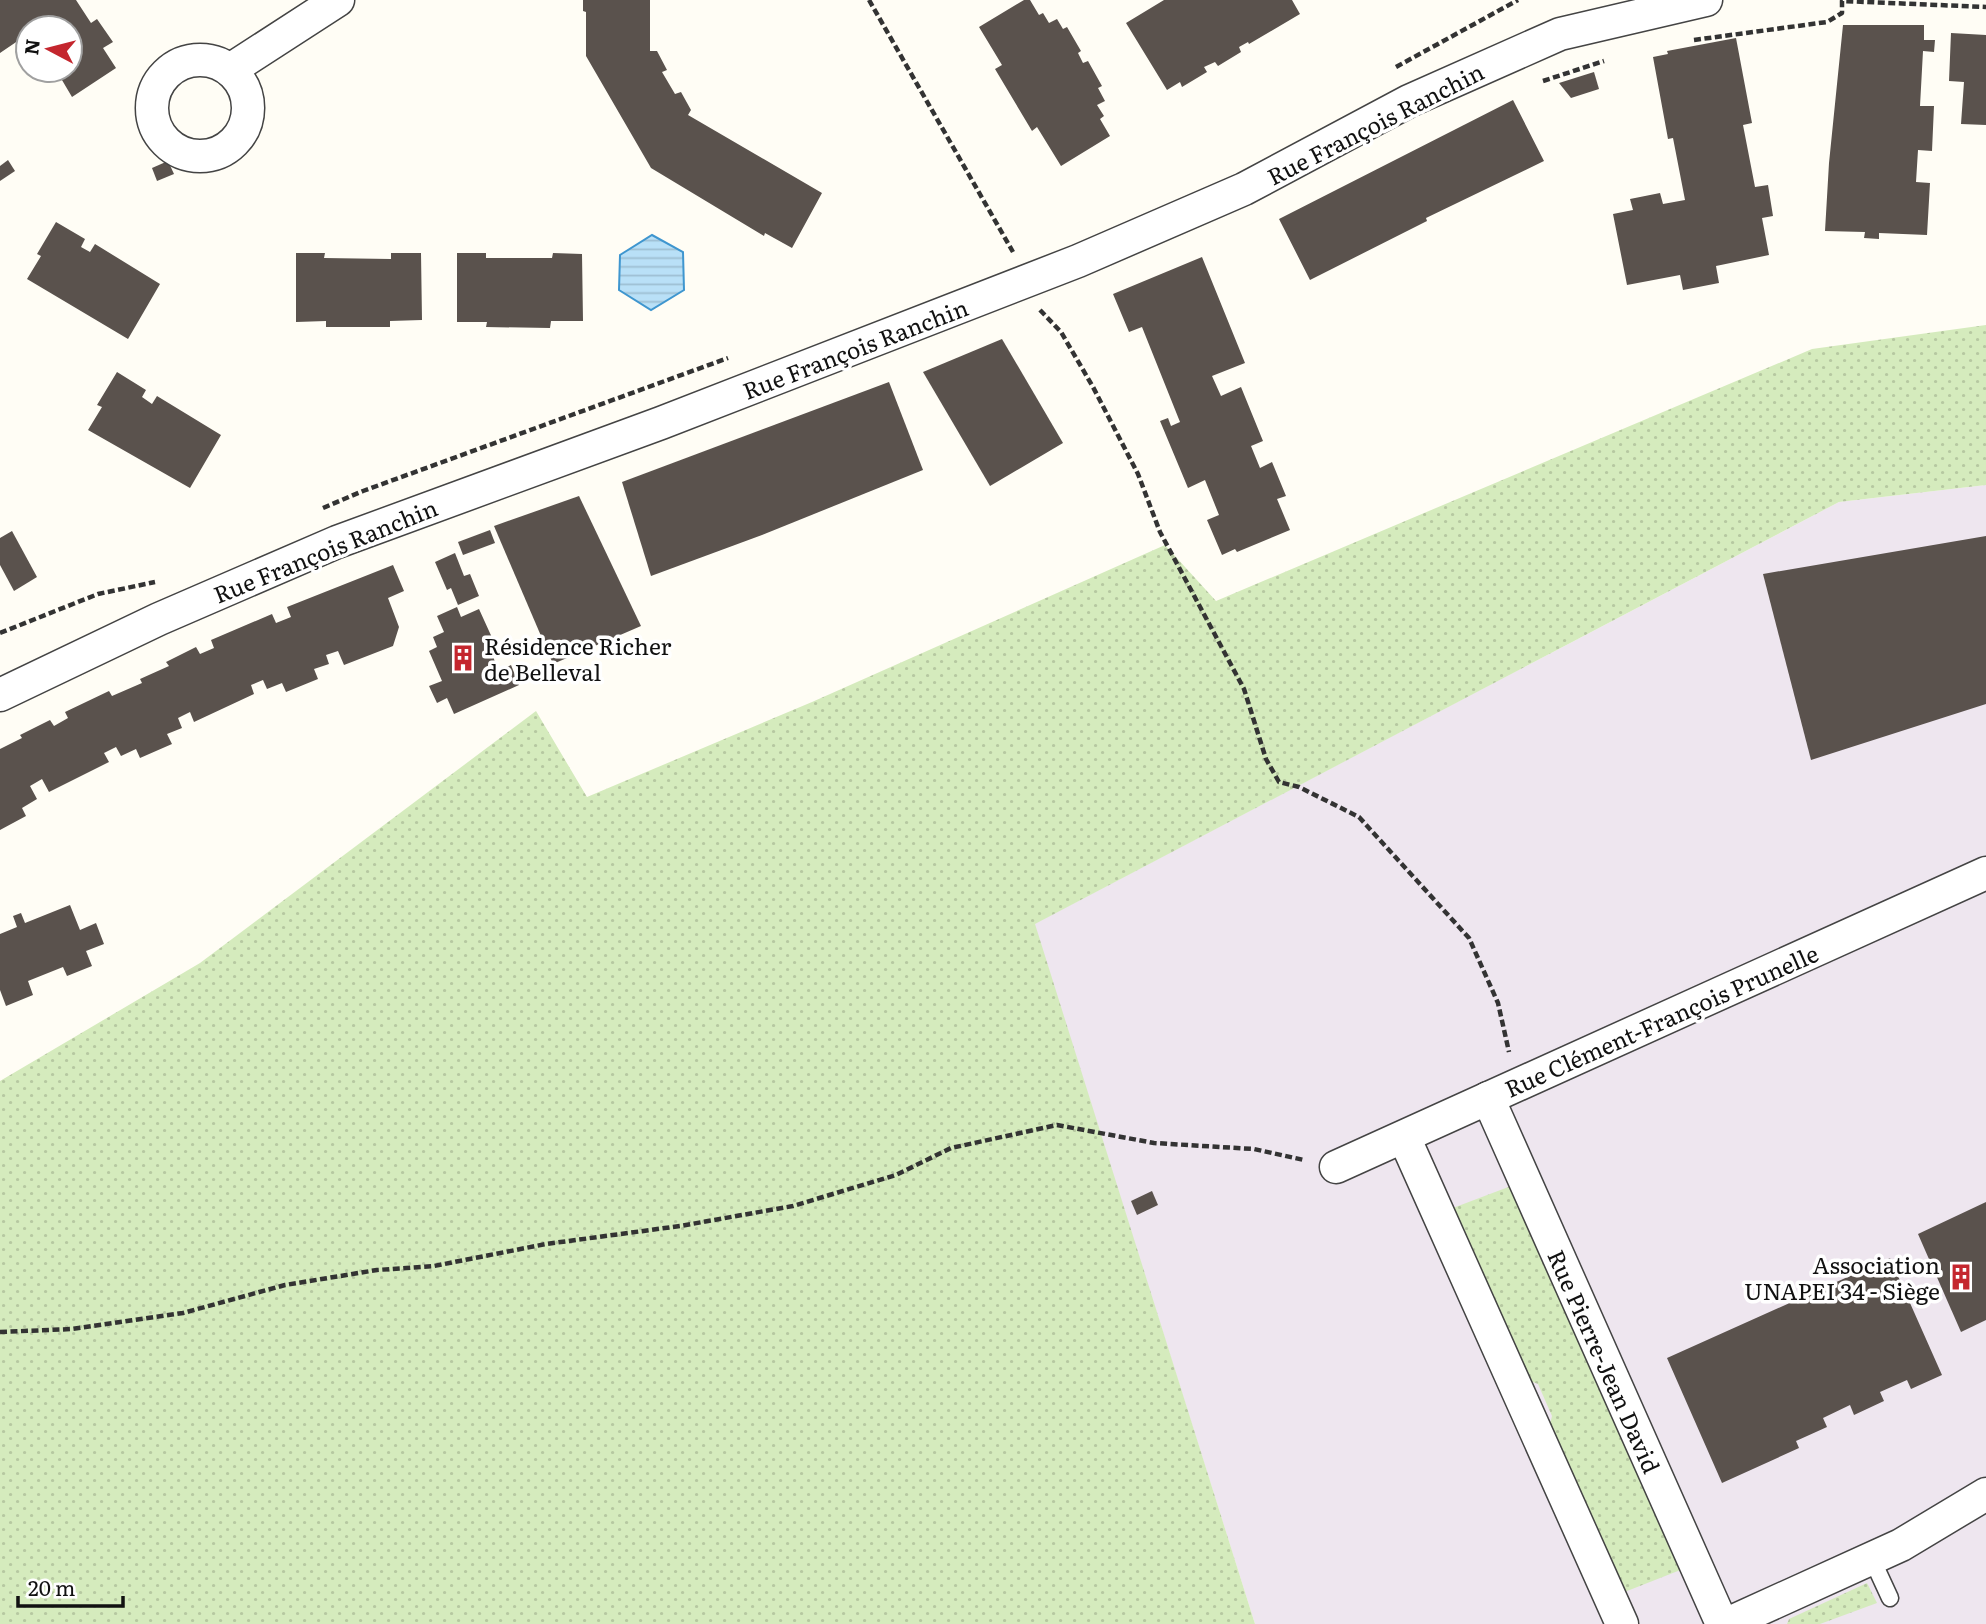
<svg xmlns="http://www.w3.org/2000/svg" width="1986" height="1624" font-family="Literata,serif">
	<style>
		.industrial { fill: #eee6ef }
		.grass { fill: url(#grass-dots) }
		.water { fill: url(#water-rules); stroke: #3f96cf; stroke-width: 2 }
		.building { fill: #5a524d }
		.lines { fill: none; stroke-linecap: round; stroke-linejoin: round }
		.service-casing { stroke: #444; stroke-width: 19 }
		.minor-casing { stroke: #444; stroke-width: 35 }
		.path { stroke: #333; stroke-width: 4.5; stroke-dasharray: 7 3.5; stroke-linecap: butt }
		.service { stroke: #fff; stroke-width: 16 }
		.minor { stroke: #fff; stroke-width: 32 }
		.labels { text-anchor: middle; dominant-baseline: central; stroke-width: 7; stroke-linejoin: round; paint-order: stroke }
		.street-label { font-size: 23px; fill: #111; stroke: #fff }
		.poi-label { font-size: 23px; fill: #111; stroke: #fff; text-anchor: start }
	</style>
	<defs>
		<pattern id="grass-dots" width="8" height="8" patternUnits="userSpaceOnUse" patternTransform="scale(1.75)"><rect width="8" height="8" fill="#d5ebbd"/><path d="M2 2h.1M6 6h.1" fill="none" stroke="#b6c8a1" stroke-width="1.8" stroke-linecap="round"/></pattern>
		<pattern id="water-rules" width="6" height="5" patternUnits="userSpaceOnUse" patternTransform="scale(1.75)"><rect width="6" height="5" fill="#b9e0f7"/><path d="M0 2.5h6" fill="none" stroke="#9ebfd3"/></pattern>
	</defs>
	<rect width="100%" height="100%" fill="#fffdf5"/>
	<polygon class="industrial" points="1986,485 1986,1624 1255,1624 1034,924 1839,502"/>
	<g class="grass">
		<polygon points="1986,325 1986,485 1839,502 1035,924 1255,1624 0,1624 0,1081 200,963 536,711 587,797 812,702 1165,545 1216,601 1812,349"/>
		<polygon points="1511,1186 1683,1569 1622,1593 1548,1432 1552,1416 1538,1384 1523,1378 1445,1211"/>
		<polygon points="1867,1583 1877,1603 1820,1624 1787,1624 1789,1619"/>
	</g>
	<polygon class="water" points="652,235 683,252 684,290 651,310 619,290 620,255"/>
	<g class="building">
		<polygon points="0,0 76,0 91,23 97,19 113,42 103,48 116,68 72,97 59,75 50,82 43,70 70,70 70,28 28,28 28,34 0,53"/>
		<polygon points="583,0 650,0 650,51 657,51 667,70 662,72 675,94 681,92 691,110 688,115 822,193 792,248 765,233 764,236 651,168 586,56 586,12 583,11"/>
		<polygon points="1024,0 1030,0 1039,15 1043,13 1049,23 1057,19 1063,29 1067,27 1081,51 1078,53 1083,63 1088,61 1102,86 1098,88 1105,101 1097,105 1104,116 1100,119 1110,136 1061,166 1037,127 1032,131 995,69 1002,65 979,27"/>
		<polygon points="1164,0 1292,0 1300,14 1249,44 1248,42 1239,47 1241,52 1218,66 1215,62 1204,67 1207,72 1182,87 1180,82 1167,90 1126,23"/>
		<polygon points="1843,25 1924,25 1924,40 1935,40 1934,52 1923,51 1920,106 1934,106 1932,151 1918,150 1916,182 1930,183 1927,235 1879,233 1879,239 1864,238 1865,232 1825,231 1829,163"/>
		<polygon points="1951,33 1986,35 1986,125 1961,124 1964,82 1949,81"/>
		<polygon points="1736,38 1752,123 1743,125 1755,187 1768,185 1773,216 1762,218 1769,255 1716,266 1719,283 1683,290 1680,275 1627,285 1613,214 1633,210 1630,199 1660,193 1663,204 1685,200 1673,138 1668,139 1653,57 1668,54 1667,51"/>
		<polygon points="1594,72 1599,89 1571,98 1559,83"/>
		<polygon points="1513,100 1544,161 1426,218 1427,221 1310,280 1279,219"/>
		<polygon points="8,160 15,171 0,181 0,166"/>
		<polygon points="168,161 174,174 157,181 152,168"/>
		<polygon points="56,222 85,239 81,247 90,252 95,244 160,284 128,339 27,279 41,256 37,254"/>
		<polygon points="296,253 325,253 324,258 391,259 391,253 421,253 422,320 390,321 390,327 326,327 326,321 296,322"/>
		<polygon points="457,253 486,253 486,258 552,258 553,253 582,254 583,321 551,321 550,328 486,327 487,322 457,322"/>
		<polygon points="1202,257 1245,363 1212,376 1221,396 1241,387 1263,441 1251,446 1260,468 1272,462 1286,496 1277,499 1290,530 1237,552 1235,549 1222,555 1207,520 1219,515 1205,480 1188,488 1160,421 1168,418 1171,426 1180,422 1142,327 1129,332 1113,294"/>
		<polygon points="1002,339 1063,443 990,486 923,372"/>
		<polygon points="117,372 146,390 142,397 152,404 157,396 221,435 190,488 88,430 102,407 97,405"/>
		<polygon points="889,382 923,470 762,535 651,576 622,482"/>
		<polygon points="579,496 641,626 553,664 494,526"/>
		<polygon points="490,530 495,543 463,555 458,542"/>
		<polygon points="12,531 37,577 14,591 0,565 0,538"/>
		<polygon points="1986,536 1986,704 1811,760 1763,574"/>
		<polygon points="455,553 464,576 470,574 479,596 458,605 451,588 447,590 435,562"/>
		<polygon points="393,565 404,591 388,598 399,627 393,646 344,665 338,651 326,655 329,664 314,669 318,679 286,692 282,683 267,689 263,680 251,685 254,694 194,722 190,712 178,718 182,728 167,734 172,744 140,758 136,749 121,756 116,747 104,753 109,762 49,792 42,779 30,786 37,799 22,808 26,816 0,830 0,749 22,738 20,735 50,720 54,726 68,718 65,712 109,691 112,696 142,683 140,679 169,666 166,662 196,647 200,654 214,648 211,640 272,614 276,623 291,617 287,607"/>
		<polygon points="457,607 461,617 479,609 494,642 488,645 499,671 511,665 519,685 454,714 447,698 437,703 429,686 442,681 429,651 437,647 433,637 444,632 437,616"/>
		<polygon points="70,905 80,930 96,923 104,944 86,951 92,966 67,976 63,967 28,981 33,995 6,1006 0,990 0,934 17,927 13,916 21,913 25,923"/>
		<polygon points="1152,1191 1158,1205 1137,1215 1131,1201"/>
		<polygon points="1986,1202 1986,1320 1961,1332 1918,1234"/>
		<polygon points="1890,1258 1942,1375 1911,1389 1907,1380 1880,1392 1884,1401 1854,1415 1850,1405 1823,1418 1827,1427 1796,1441 1799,1448 1722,1483 1667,1358"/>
	</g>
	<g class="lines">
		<g class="service-casing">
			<polyline id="service" points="1872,1559 1890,1598"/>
		</g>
		<g class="minor-casing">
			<g id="minor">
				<circle cx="200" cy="108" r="48"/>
				<polyline points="230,70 338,0"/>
				<polyline points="0,695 159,619 337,542 661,423 1078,261 1244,189 1409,101 1560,34 1706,0"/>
				<polyline points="1488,1098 1722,1624"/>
				<polyline points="1404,1137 1622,1624"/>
				<polyline points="1336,1167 1986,873"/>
				<polyline points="1727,1624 1901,1545 1986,1494"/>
			</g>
		</g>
		<g class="path">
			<polyline points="869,0 1013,252"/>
			<polyline points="1694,40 1827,22 1842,13 1842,1 1986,7"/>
			<polyline points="1396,67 1518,0"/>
			<polyline points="1543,81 1604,61"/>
			<polyline points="1040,310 1061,332 1093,387 1138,474 1160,532 1244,689 1266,759 1279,782 1299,787 1359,817 1469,938 1498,1003 1509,1052"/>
			<polyline points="323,508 363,491 728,358"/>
			<polyline points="0,633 98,594 155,582"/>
			<polyline points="0,1332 72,1329 183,1313 285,1285 377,1270 434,1266 546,1244 680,1226 793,1206 896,1175 951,1148 1057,1125 1154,1143 1254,1149 1304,1160"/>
		</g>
		<use href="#service" class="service"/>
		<use href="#minor" class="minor"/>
	</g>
	<defs>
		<g id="building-bare" transform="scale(2.1)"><path d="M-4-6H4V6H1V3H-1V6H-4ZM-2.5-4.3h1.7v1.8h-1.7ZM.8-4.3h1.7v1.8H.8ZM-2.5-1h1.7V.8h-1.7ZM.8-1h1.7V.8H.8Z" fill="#c4262e" stroke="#fff" stroke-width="2.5" paint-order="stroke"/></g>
	</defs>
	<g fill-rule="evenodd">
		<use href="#building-bare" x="463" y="658"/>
		<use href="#building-bare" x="1961" y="1277"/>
	</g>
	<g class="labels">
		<g class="street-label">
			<text transform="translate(1375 123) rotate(-27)">Rue François Ranchin</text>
			<text transform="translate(855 348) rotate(-21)">Rue François Ranchin</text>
			<text transform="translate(325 550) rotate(-22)">Rue François Ranchin</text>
			<text transform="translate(1661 1020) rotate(-24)">Rue Clément-François Prunelle</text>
			<text transform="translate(1605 1361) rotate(66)">Rue Pierre-Jean David</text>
		</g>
		<g class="poi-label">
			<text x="484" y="645">Résidence Richer<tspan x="484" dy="26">de Belleval</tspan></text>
			<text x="1940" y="1264" text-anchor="end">Association<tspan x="1940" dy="26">UNAPEI 34 - Siège</tspan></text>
		</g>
	</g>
	<g transform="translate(49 49) rotate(277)"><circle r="33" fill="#ffffff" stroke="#a0a0a0" stroke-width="2"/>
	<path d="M0-5L12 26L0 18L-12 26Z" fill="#c4262e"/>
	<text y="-10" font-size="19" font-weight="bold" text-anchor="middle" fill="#111111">N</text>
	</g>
	<path d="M18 1596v10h105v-10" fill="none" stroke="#111111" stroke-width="3.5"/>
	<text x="28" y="1596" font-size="21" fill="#111111" stroke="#ffffff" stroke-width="5" paint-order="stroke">20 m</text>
</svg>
